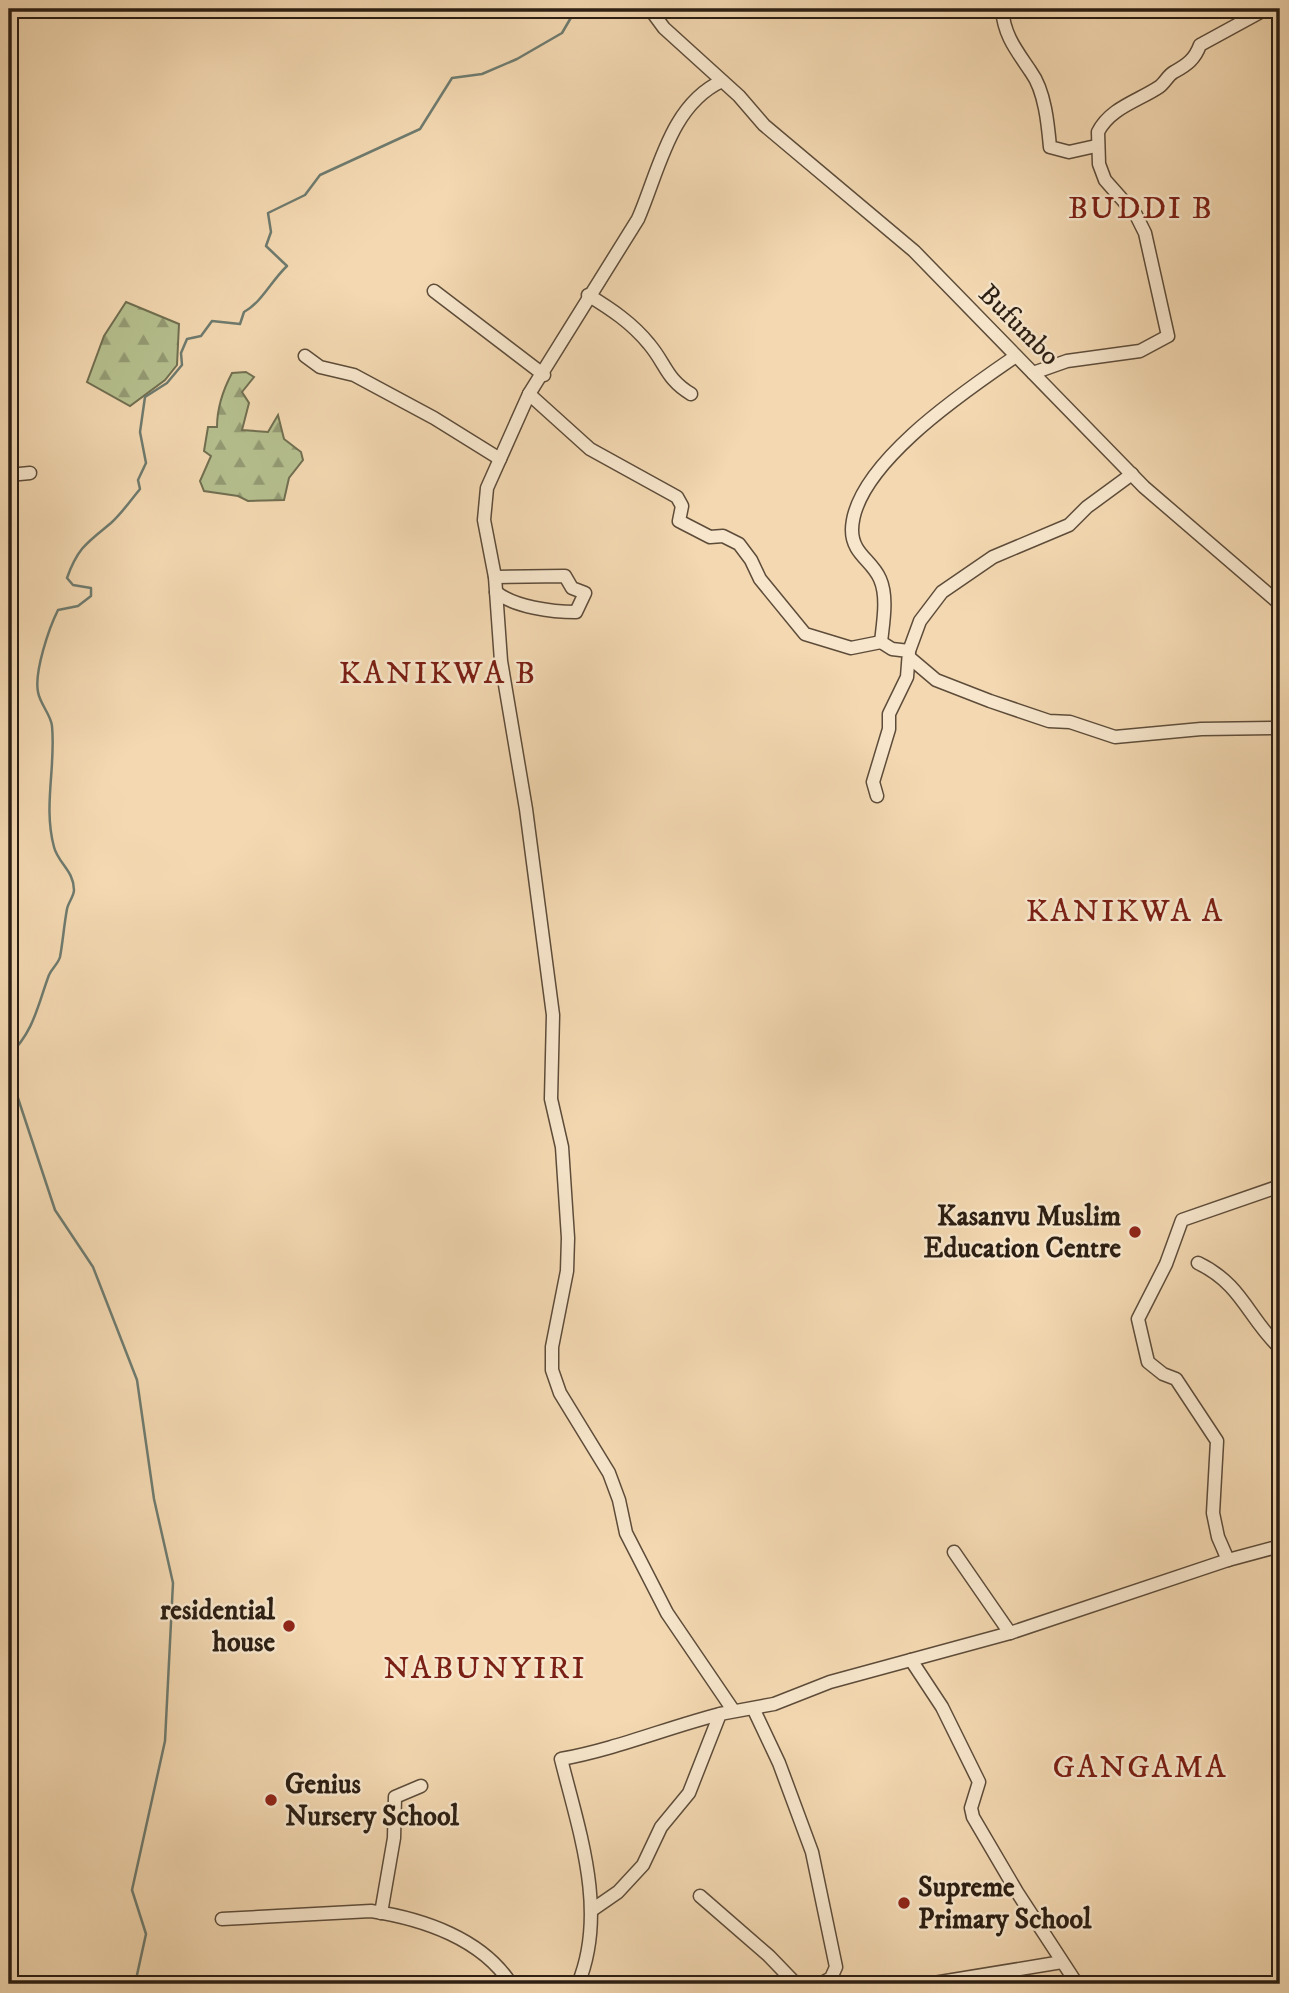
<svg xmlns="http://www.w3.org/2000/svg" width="1289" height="1993" font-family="'IM FELL DW Pica',serif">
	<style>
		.forest { fill: url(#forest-firs); stroke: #706f51; stroke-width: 2 }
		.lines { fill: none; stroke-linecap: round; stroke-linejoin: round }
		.stream { stroke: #6e7b6f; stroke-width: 2.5 }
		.minor-casing { stroke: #5d4c3a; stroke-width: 15 }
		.minor { stroke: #f7e6cc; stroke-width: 12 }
		.poi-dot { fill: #8f2418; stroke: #f7e6cc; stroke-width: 2.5 }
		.labels { text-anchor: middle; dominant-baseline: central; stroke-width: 5; stroke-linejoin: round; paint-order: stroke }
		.street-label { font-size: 28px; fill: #2b1e13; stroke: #f7e6cc }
		.poi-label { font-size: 28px; font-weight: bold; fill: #2b1e13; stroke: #f7e6cc; text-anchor: end }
		.quarter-label { font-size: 32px; letter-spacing: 2px; fill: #7a1f14; stroke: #f7e6cc }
	</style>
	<defs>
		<pattern id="forest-firs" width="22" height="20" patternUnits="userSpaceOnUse" patternTransform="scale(1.75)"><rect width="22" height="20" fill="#b6c08f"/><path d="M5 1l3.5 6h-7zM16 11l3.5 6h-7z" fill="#949b74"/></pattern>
	</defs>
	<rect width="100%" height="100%" fill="#f3d8b1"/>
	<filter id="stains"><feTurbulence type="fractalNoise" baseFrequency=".00286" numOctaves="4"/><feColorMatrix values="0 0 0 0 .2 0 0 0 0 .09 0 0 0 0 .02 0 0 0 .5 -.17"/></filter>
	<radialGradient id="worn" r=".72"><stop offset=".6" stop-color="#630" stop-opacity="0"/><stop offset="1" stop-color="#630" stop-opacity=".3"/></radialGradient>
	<g class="forest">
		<polygon points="126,302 179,324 177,365 165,380 130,406 87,382 104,336"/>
		<path d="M 246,372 L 254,377 L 242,392 L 249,403 L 242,430 L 268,432 L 278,415 L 284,439 L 301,452 L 303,460 L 289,478 L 284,500 L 248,501 L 238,496 L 204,491 L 200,481 L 211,456 L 204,451 L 208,427 L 217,427 C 217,408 223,390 232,373 Z"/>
	</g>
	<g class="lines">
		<g class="stream">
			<path d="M 9,1055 C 34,1032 38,1004 49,975 C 52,968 58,964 60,957 C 63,941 64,925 67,909 C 68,903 74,896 74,890 C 74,871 58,863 54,847 C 43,806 56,767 52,726 C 51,715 40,704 38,692 C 34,672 49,628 58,610 L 78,606 L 91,596 L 91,588 L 73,585 L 67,578 C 78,547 88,542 111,523 C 122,513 131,500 140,489 L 138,480 L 146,463 L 140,432 L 145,397 L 167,383 L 182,365 L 181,353 L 187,339 L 201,336 L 212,321 L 240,324 L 244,312 C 262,302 271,281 287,266 L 266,246 L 271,232 L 268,213 L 305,195 L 320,175 L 420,129 L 452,78 L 482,74 L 517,59 L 562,33 L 576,9"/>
			<polyline points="9,1071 55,1210 93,1267 137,1380 154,1499 173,1583 165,1741 132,1890 146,1934 135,1984"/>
		</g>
		<g class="minor-casing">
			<g id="minor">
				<polyline points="650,9 664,28 739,96 764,125 914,251 1144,487 1280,604"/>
				<path d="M 1002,9 C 1004,36 1017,51 1031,72 C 1045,91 1048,125 1050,147 L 1069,152 L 1096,146"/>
				<path d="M 722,81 C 670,105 659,171 638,219 L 529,394 L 487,488 L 484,520 L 495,577 L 501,661 L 526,809 L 553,1015 L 551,1099 L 562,1147 L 568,1238 L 567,1271 L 552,1347 L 552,1370 L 560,1393 L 609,1473 L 619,1500 L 626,1533 L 667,1613 L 733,1710"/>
				<polyline points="434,291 544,375"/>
				<path d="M 588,295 C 611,309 632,323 649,344 C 666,364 666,379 691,394"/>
				<polyline points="305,356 320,367 354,375 434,418 500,459"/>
				<path d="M 1033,373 L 1067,361 L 1140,351 L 1168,336 L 1145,233 L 1136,215 L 1105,180 L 1099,164 L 1098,132 C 1110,108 1138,101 1159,87 C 1165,83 1168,75 1174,72 C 1187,65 1195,59 1200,45 L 1266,9"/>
				<polyline points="529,394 590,449 677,497 682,506 679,521 710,537 723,536 739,544 751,560 760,579 805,634 851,648 881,642"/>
				<polyline points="9,475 30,473"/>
				<path d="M 495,577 L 565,576 L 572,588 L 585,593 L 576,612 C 552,612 514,607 496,592"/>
				<polyline points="909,651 920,621 942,592 993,557 1069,525 1087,507 1132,474"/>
				<polyline points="910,658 936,680 990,701 1049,721 1070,722 1115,737 1201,729 1280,728"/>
				<path d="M 877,796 L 873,782 L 889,729 L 889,714 L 907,677 L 909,651 L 892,649 L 881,642 C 883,623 888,597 880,579 C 872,560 852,554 852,530 C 853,465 968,389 1016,356"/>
				<path d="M 1198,1263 C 1242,1284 1248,1318 1280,1348"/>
				<polyline points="954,1552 1010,1633"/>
				<polyline points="1228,1560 1218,1537 1213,1513 1217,1441 1176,1379 1163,1374 1148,1362 1138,1319 1166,1264 1182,1220 1280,1186"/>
				<polyline points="911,1660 942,1707 979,1782 971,1808 973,1817 1017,1892 1077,1984"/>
				<polyline points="754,1710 779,1763 812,1852 836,1967 831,1978 820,1984"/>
				<polyline points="700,1896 769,1956 796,1984"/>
				<polyline points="592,1910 618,1892 643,1865 661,1827 689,1793 720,1714 774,1704 830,1682 1010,1633 1228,1560 1280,1546"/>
				<polyline points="381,1913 394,1838 395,1797 421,1786"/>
				<path d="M 222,1919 L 371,1911 C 424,1919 482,1939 511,1984"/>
				<path d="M 578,1984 C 608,1912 579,1831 561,1759 C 616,1749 666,1728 720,1714"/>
				<polyline points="928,1984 1062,1962"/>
			</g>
		</g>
		<use href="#minor" class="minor"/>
	</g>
	<g class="poi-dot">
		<circle cx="1135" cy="1232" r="7"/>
		<circle cx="289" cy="1626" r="7"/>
		<circle cx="271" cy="1800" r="7"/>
		<circle cx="904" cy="1903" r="7"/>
	</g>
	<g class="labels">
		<g class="street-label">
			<text transform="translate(1019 325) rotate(45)">Bufumbo</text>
		</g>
		<g class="poi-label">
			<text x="1121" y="1216">Kasanvu Muslim<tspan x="1121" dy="32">Education Centre</tspan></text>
			<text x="275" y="1610">residential<tspan x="275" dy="32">house</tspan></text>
			<text x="285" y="1784" text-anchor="start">Genius<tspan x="285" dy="32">Nursery School</tspan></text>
			<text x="918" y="1887" text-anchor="start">Supreme<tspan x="918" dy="32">Primary School</tspan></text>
		</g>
		<g class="quarter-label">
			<text x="1141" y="209">BUDDI B</text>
			<text x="438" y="674">KANIKWA B</text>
			<text x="1125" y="912">KANIKWA A</text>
			<text x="485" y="1669">NABUNYIRI</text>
			<text x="1140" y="1768">GANGAMA</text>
		</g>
	</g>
	<rect width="1289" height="1993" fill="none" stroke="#f3d8b1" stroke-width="35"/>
	<rect x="10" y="10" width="1268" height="1972" fill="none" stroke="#2b1e13" stroke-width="3.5"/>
	<rect x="18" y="18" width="1254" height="1958" fill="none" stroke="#2b1e13" stroke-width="2"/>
	<rect width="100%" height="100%" filter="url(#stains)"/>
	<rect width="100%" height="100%" fill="url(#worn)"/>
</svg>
